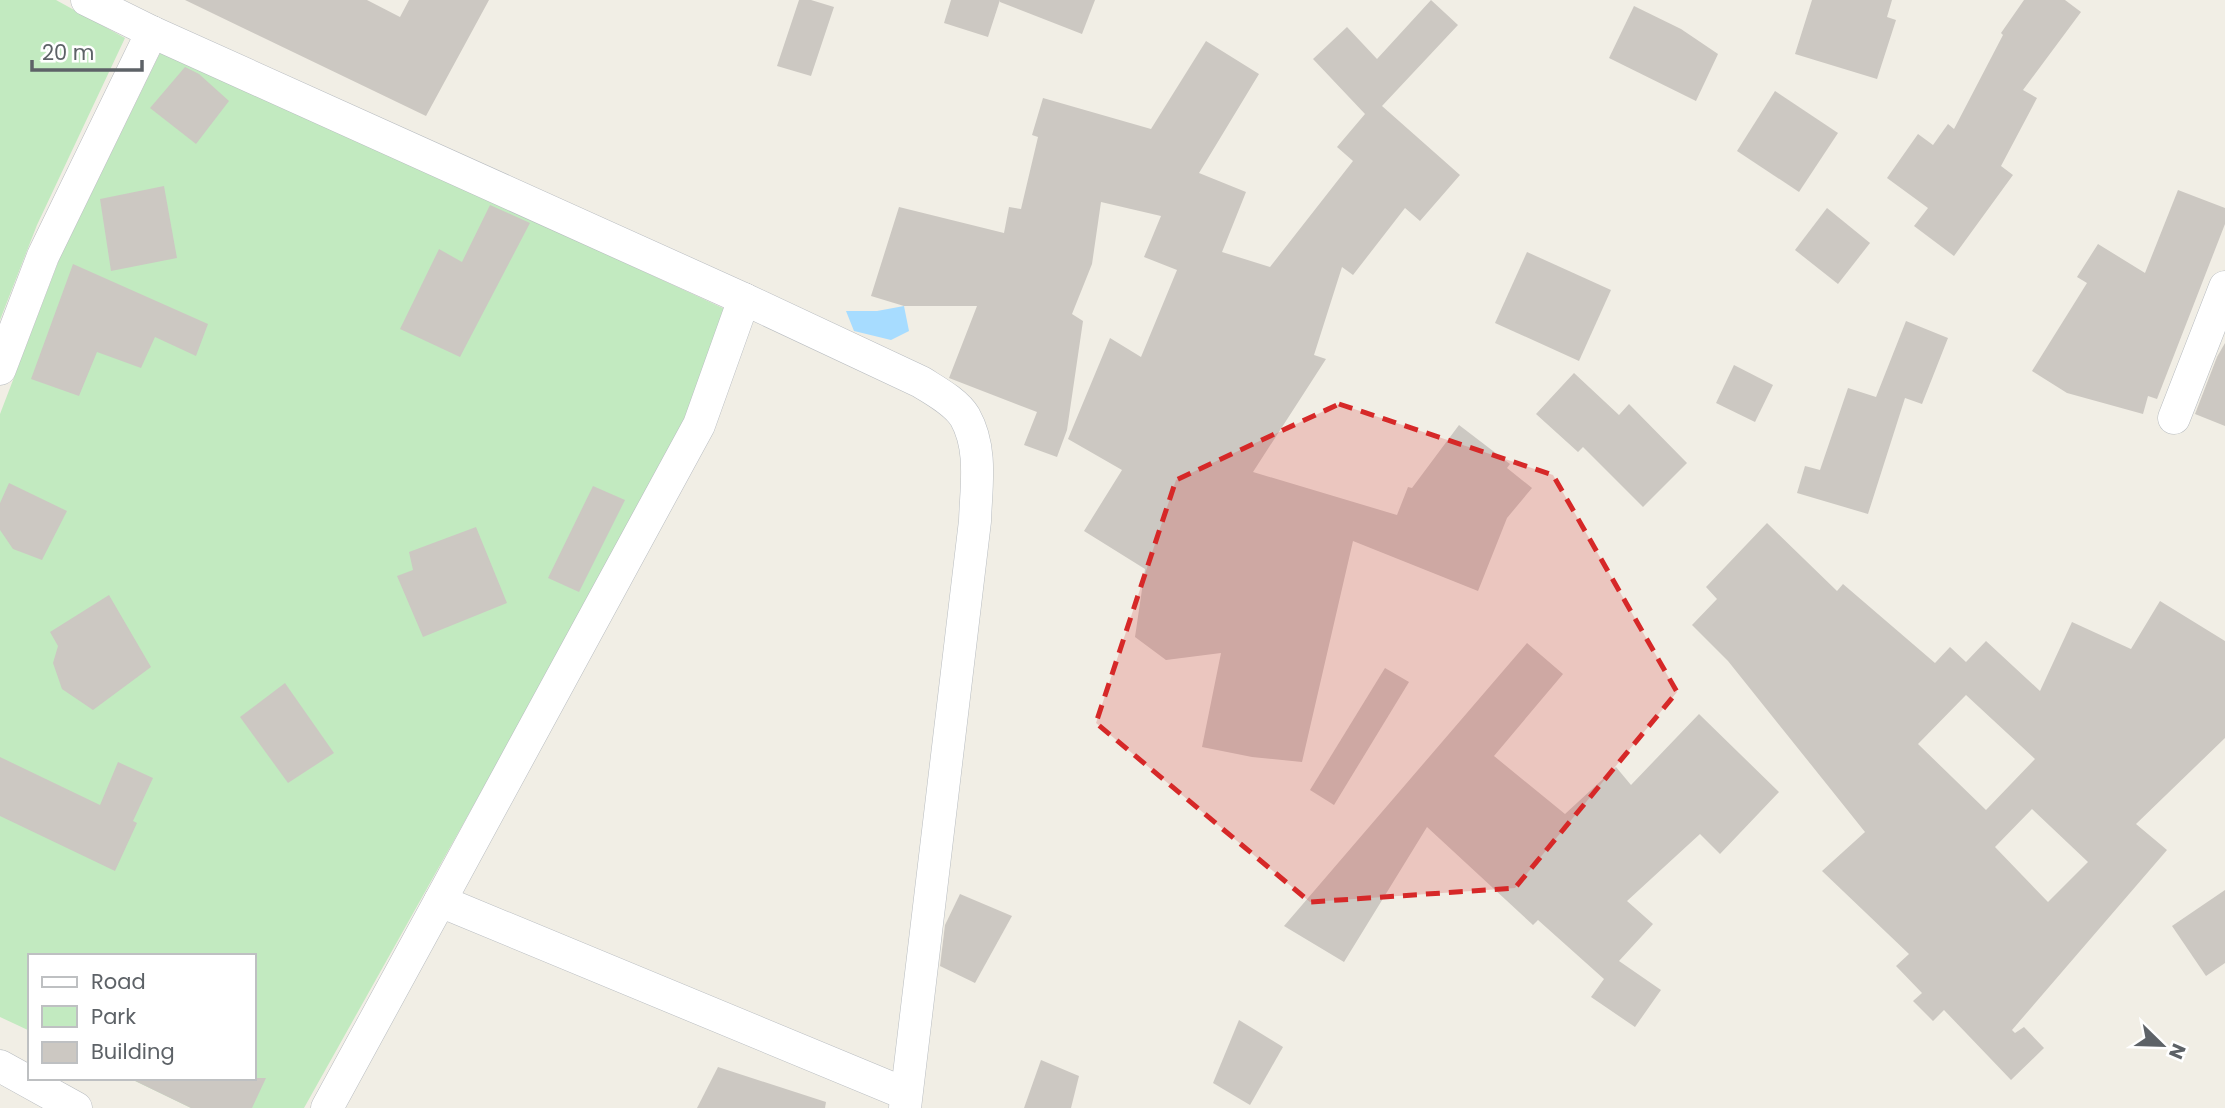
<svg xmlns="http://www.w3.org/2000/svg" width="2225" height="1108" font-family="Poppins,sans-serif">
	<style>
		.green { fill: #c2eac0 }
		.water { fill: #a7dcff }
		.building { fill: #ccc8c2; fill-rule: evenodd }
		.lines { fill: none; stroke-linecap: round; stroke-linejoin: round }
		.minor-casing { stroke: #b8bcc0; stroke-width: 33 }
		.minor { stroke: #fff; stroke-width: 32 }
		.marked { fill: #d62828; fill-opacity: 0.2; stroke: #d62828; stroke-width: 5; stroke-dasharray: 14 9; stroke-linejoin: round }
	</style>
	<rect width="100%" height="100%" fill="#f1eee5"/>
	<g class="green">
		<polygon points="0,0 56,0 125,38 37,225 0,320"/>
		<polygon points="162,49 725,309 686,418 523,717 304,1108 191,1108 129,1078 254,1078 254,956 30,956 30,1031 0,1017 0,414 59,260"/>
	</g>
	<polygon class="water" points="904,306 909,331 891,340 854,331 846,311 877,311"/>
	<g class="building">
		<polygon points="185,0 367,0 400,17 409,0 489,0 426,116"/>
		<polygon points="799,0 811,0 834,7 811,76 777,66"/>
		<polygon points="951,0 1000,0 988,37 944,23"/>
		<polygon points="1000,0 1095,0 1082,34 1000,2"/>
		<polygon points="1431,0 1458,25 1382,106 1460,175 1420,221 1405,208 1353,275 1342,267 1314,355 1326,359 1253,472 1397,515 1408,487 1412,488 1459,425 1510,464 1507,468 1532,488 1507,518 1478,591 1353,541 1302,762 1252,757 1202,747 1221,653 1166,660 1135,637 1145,569 1084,531 1122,470 1068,439 1110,338 1141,357 1177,270 1144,257 1161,216 1101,202 1092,264 1072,314 1083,321 1067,430 1057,457 1024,445 1037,412 949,378 977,306 904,306 871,296 899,207 1004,233 1009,207 1021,209 1038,137 1032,135 1043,98 1151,129 1206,41 1259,74 1199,173 1246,192 1222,252 1270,267 1353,161 1337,147 1365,114 1313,59 1347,27 1377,59"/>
		<polygon points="1812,0 1892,0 1887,17 1896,20 1877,79 1795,54"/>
		<polygon points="2024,0 2065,0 2081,12 2023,90 2037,98 2001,166 2013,175 1954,256 1914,226 1928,208 1887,178 1918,134 1933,145 1948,124 1954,129 2003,35 2001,33"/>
		<polygon points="1634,6 1681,29 1718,54 1696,101 1609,58"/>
		<polygon points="185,67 199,74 229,101 196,144 150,108"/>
		<polygon points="1775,91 1838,133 1799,192 1737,151"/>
		<polygon points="164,186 177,258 111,271 100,199"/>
		<polygon points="2178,190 2225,208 2225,224 2157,399 2148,396 2143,414 2067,393 2032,371 2087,283 2077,277 2098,244 2145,273"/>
		<polygon points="490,205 530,223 460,357 400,329 439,249 462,262"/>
		<polygon points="1827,208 1870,243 1838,284 1795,250"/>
		<polygon points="1527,252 1611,290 1579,361 1495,323"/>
		<polygon points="73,264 208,324 196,356 155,337 141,368 97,352 79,396 31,379"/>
		<polygon points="1906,321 1948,338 1922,404 1905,398 1868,514 1797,493 1805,466 1820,470 1848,388 1876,397"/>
		<polygon points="2225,343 2225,426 2195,414 2217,357"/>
		<polygon points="1734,365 1773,385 1755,422 1716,403"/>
		<polygon points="1574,373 1619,415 1629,404 1687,463 1643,507 1583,447 1578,452 1536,414"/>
		<polygon points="9,483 67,511 42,560 13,549 0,530 0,503"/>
		<polygon points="593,486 625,500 579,592 548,578"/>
		<path d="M 1767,523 L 1837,591 L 1843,584 L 1935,663 L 1950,647 L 1966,662 L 1986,641 L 2040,691 L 2072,622 L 2131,649 L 2160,601 L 2225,641 L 2225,738 L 2136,824 L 2167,850 L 2012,1030 L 2015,1033 L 2024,1027 L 2044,1048 L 2011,1080 L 1944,1010 L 1933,1021 L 1913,1001 L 1922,993 L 1896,966 L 1909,954 L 1822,871 L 1865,832 L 1728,661 L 1692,625 L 1717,599 L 1706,587 ZM 1966,695 L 2035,759 L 1986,810 L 1918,744 ZM 2032,809 L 2088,862 L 2048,902 L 1995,847 Z"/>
		<polygon points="476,527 507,603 423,637 397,576 413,570 409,552"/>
		<polygon points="109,595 151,667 93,710 62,689 53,663 58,646 50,632"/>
		<polygon points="1527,643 1563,674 1494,756 1565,814 1616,767 1631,785 1699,714 1779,792 1720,854 1700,834 1627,901 1653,924 1619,961 1661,990 1635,1027 1591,997 1604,979 1538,920 1533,925 1427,827 1344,962 1284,926"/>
		<polygon points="1385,668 1409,682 1334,805 1310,790"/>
		<polygon points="285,683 334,753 288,783 240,717"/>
		<polygon points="0,757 100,805 118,762 153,778 133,821 137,823 115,871 0,816"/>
		<polygon points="2225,890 2225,963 2206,976 2172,926"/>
		<polygon points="960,894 1012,916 975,983 940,966 945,925"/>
		<polygon points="1239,1020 1283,1047 1250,1105 1213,1083"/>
		<polygon points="1041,1060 1079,1076 1071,1108 1024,1108"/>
		<polygon points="718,1067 826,1102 825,1108 697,1108"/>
		<polygon points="129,1078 266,1078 252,1108 191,1108"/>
	</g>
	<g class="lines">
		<g class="minor-casing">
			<g id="minor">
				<path d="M 87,0 L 152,32 L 744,299 L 921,382 C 935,391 956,402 965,417 C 983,449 976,487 975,521 L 905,1108"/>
				<polyline points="0,369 43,256 152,32"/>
				<polyline points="2174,418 2225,287"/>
				<polyline points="440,901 699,425 744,299"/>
				<polyline points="0,1066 76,1108"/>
				<polyline points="327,1108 440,901 906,1094"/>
			</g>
		</g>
		<use href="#minor" class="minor"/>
	</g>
	<path class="marked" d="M 1339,404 L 1553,475 L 1677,692 L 1515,888 L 1310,902 L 1096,723 L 1176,480 Z"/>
	<rect x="28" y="954" width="228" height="126" fill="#ffffff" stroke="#bec0c2" stroke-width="2"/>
	<rect x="42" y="977" width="35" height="10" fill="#ffffff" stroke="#bec0c2" stroke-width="2"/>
	<text x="91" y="989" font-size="21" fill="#5d6267">Road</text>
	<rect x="42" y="1006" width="35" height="21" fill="#c2eac0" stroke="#bec0c2" stroke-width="2"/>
	<text x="91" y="1024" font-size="21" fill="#5d6267">Park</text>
	<rect x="42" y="1042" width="35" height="21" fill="#ccc8c2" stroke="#bec0c2" stroke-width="2"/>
	<text x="91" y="1059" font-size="21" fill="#5d6267">Building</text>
	<g transform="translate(2162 1045) rotate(113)" stroke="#ffffff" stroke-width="5" paint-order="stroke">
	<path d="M0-5L12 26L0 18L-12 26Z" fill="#5d6267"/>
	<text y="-10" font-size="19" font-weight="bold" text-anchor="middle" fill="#5d6267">N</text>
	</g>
	<path d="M32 60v10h110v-10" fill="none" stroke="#5d6267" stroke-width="3.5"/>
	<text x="42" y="60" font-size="21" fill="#5d6267" stroke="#ffffff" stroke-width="5" paint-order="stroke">20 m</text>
</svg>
